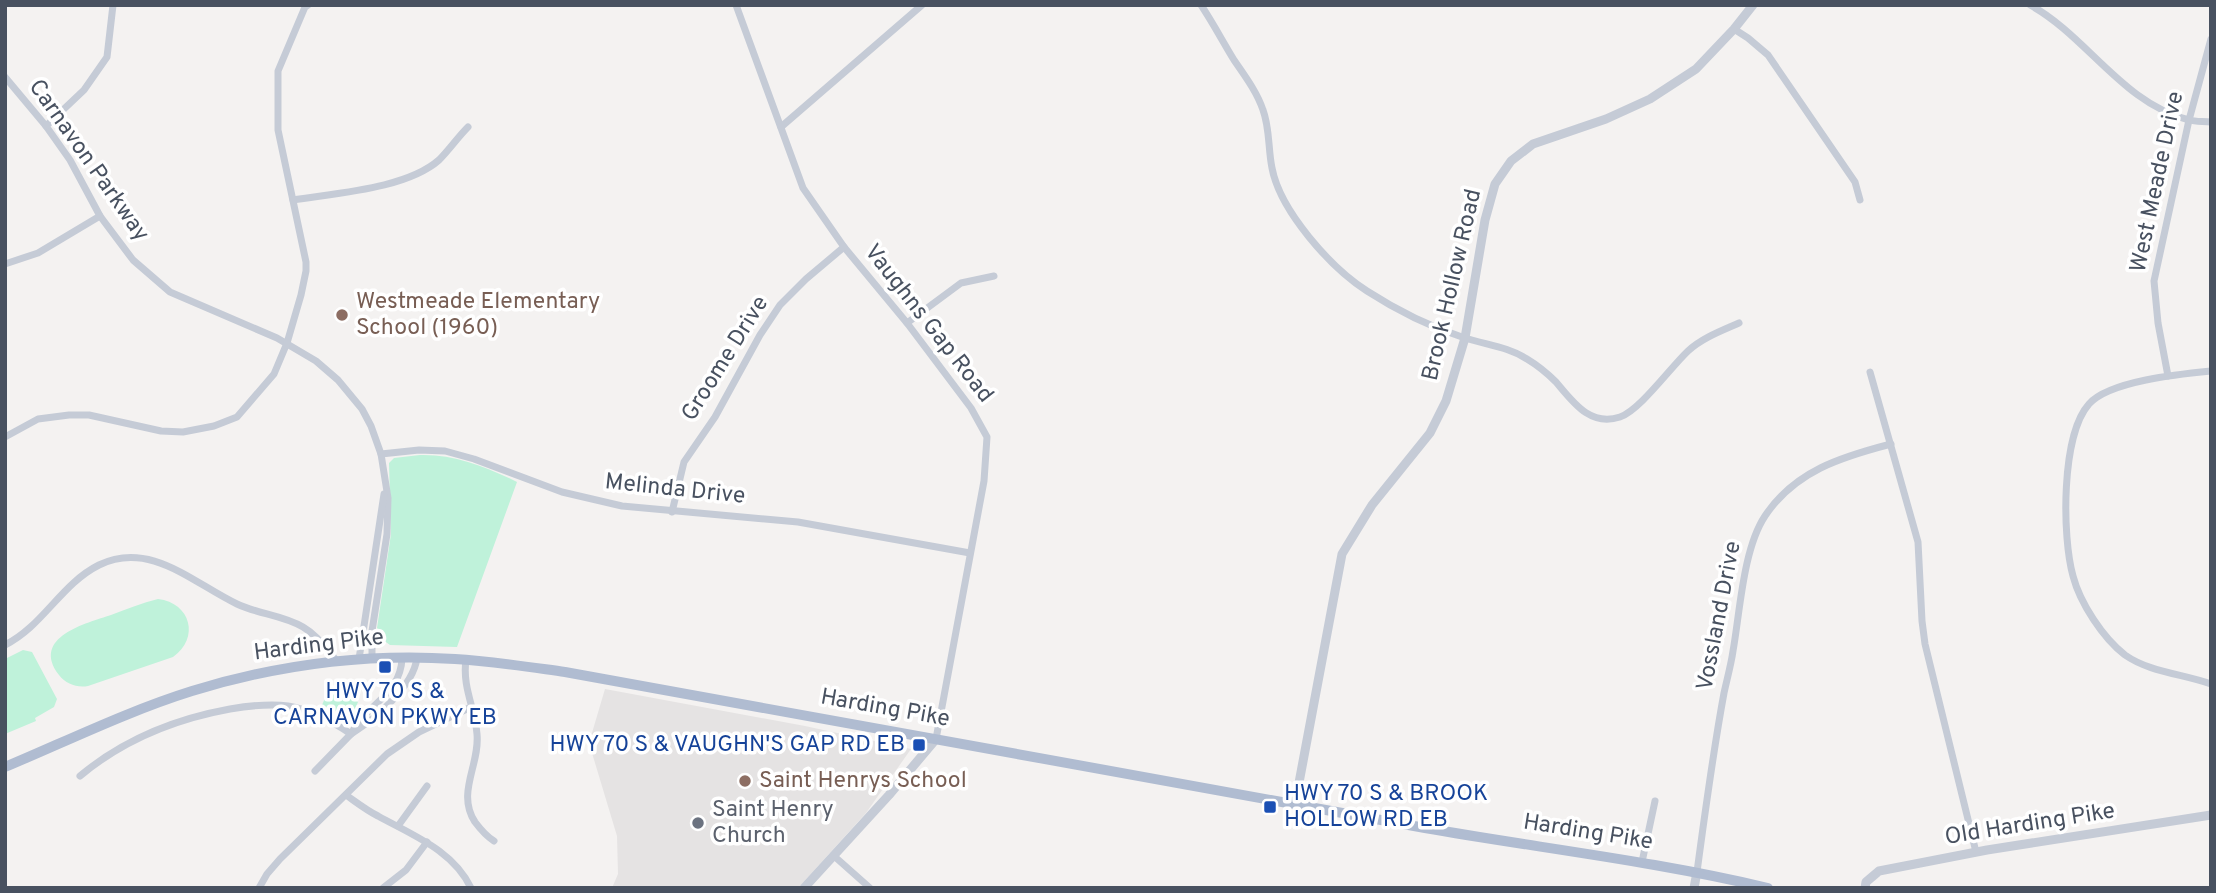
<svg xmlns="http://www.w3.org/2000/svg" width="2216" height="893" font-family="Overpass,sans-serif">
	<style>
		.education { fill: #e5e3e3 }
		.green { fill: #bff2da }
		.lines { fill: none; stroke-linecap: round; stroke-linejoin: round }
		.minor { stroke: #c5cbd6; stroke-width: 7 }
		.tertiary { stroke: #c5cbd6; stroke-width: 9 }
		.primary { stroke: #b0bcd1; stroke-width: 10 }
		.education-dot { fill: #8d6e63; stroke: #fff; stroke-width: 2.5 }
		.transit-dot { fill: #1a4fb4; stroke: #fff; stroke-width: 2.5 }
		.worship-dot { fill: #6b7280; stroke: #fff; stroke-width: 2.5 }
		.labels { text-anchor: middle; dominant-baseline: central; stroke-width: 7; stroke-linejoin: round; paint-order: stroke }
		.street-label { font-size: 23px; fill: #485160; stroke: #fff }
		.education-label { font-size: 23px; fill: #785e54; stroke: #fff; text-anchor: start }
		.transit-label { font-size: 23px; fill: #164399; stroke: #fff }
		.worship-label { font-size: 23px; fill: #5b616d; stroke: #fff; text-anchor: start }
	</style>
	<rect width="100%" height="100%" fill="#f4f2f1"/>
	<polygon class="education" points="605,689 805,726 911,749 866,813 798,888 612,888 618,874 617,836 589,743"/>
	<g class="green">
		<path d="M 420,455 C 454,454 487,467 517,482 L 457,647 L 390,645 L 383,640 L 377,628 L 391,534 L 389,463 L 394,458 Z"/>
		<path d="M 158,599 C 191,603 200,638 173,657 L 88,686 C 77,688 66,684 59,675 C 30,637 87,623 111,615 C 127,609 142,603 158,599 Z"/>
		<polygon points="23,650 32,652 57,699 54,707 35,718 36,721 5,734 5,659"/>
		<polygon points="329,689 358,702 351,718 322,705"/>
	</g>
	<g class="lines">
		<g class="minor">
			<polyline points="736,5 803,188 844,247 907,323 971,408 987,437 984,481 936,739"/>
			<path d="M 1201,5 C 1213,23 1223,42 1234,60 C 1245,76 1257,92 1263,110 C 1270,129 1268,149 1272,168 C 1280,211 1331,268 1367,291 C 1398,311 1428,326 1462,337 C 1485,345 1507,346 1527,359 C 1537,365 1548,374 1556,382 C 1573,402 1590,427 1620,417 C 1640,410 1670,368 1688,351 C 1702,338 1721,331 1739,323"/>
			<path d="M 2030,5 C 2087,36 2123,104 2189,120 C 2196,122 2204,121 2211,122"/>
			<polyline points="1734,29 1748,38 1768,55 1855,182 1860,200"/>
			<polyline points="5,77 46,126 70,160 100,216 133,260 170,292 277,338 316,361 338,380 362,409 371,426 381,454 388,498 387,534 372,631 372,658"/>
			<polyline points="46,126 84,90 107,57 113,5"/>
			<polyline points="781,127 922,5"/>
			<path d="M 293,200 C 335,193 406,189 439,160 C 449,150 458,137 468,127"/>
			<polyline points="5,264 38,253 100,216"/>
			<polyline points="907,323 961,283 994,276"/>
			<path d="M 2211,371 C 2180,374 2109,381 2089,404 C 2061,435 2062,537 2073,576 C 2080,603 2103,638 2125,655 C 2149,672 2183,674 2211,684"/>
			<polyline points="1870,372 1918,542 1922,621 1925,644 1976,852"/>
			<polyline points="2168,376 2158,323 2154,281 2189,120 2211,39"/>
			<polyline points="5,437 38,419 69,415 89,415 161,431 183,432 214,426 237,417 274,374 287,343 301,295 306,271 306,262 278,130 278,71 305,7 308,5"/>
			<polyline points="381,454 419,450 445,451 474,459 562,492 622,506 798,522 970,553"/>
			<polyline points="672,512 684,462 715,417 760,335 780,305 806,279 844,247"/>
			<path d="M 5,645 C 43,626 61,584 99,565 C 150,540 193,583 237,604 C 258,614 283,615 303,627 C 317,635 326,649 337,661"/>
			<path d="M 402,658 C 401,695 366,704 351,734 C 376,718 413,687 417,658"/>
			<polyline points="359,659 384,494"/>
			<path d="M 466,660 C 462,687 475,708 477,734 C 480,765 456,793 475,822 C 481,830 486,836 494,841"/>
			<path d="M 80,776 C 123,740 175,719 230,709 C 248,706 269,703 288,706 C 311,710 332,721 351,734 L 315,771"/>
			<path d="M 346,795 C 356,802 366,810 378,816 C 412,835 453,850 471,888"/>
			<polyline points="398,826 427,786"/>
			<polyline points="834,856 870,888"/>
			<polyline points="1642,862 1655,801"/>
			<path d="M 1697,872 C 1705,812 1713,752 1724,693 C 1727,679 1731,665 1733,651 C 1740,612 1743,549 1765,516 C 1795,471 1841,457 1891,444"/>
			<polyline points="259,888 267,874 280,859 387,754 419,732 471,707"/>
			<polyline points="383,888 406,870 427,842"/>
		</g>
		<g class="tertiary">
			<polyline points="1295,804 1342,554 1372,505 1430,433 1446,401 1465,338 1485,220 1495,184 1511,161 1533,144 1606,119 1650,99 1696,69 1734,29 1753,5"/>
			<polyline points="804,888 889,795 936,739"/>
			<polyline points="1694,888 1697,872"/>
			<polyline points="1865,888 1866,882 1879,871 1987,850 2211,815"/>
		</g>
		<path class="primary" d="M 5,767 C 67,741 128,711 192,691 C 277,665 366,653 455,659 C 492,661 529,667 565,672 L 1425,828 C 1539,848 1655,861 1768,888"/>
	</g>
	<g class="education-dot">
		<circle cx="342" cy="315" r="7"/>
		<circle cx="745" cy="781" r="7"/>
	</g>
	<g class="transit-dot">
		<rect x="378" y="660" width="14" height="14" rx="3.5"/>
		<rect x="912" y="738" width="14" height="14" rx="3.5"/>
		<rect x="1263" y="800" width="14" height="14" rx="3.5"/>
	</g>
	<circle class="worship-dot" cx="698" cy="823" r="7"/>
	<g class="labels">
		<g class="street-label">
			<text transform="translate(88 161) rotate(55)">Carnavon Parkway</text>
			<text transform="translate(2158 182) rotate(-78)">West Meade Drive</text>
			<text transform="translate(1453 285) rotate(-77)">Brook Hollow Road</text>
			<text transform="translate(928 324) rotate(52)">Vaughns Gap Road</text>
			<text transform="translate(726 359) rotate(-58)">Groome Drive</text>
			<text transform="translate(675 490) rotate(6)">Melinda Drive</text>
			<text transform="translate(1720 616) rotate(-79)">Vossland Drive</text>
			<text transform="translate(319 646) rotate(-7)">Harding Pike</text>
			<text transform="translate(885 709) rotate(10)">Harding Pike</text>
			<text transform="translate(2030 825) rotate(-9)">Old Harding Pike</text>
			<text transform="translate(1588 833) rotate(9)">Harding Pike</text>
		</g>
		<g class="education-label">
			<text x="356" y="302">Westmeade Elementary<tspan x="356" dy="26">School (1960)</tspan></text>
			<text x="759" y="781">Saint Henrys School</text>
		</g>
		<g class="transit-label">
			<text x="385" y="692">HWY 70 S &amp;<tspan x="385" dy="26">CARNAVON PKWY EB</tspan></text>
			<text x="905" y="745" text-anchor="end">HWY 70 S &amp; VAUGHN'S GAP RD EB</text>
			<text x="1284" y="794" text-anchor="start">HWY 70 S &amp; BROOK<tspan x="1284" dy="26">HOLLOW RD EB</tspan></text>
		</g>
		<g class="worship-label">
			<text x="712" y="810">Saint Henry<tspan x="712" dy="26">Church</tspan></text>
		</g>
	</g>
	<rect width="2216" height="893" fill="none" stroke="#485160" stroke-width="14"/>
</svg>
